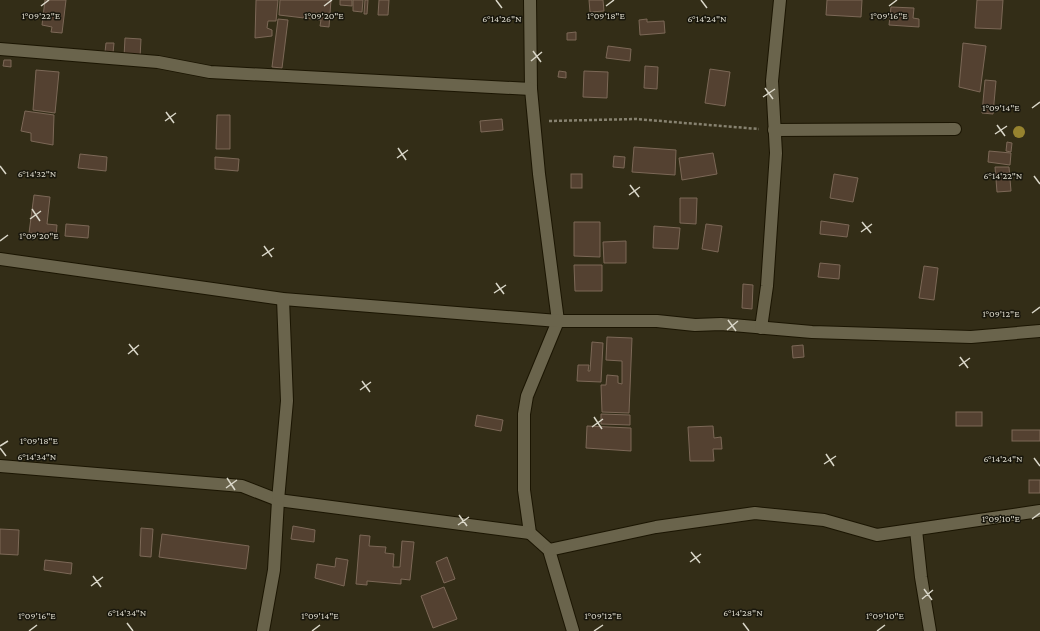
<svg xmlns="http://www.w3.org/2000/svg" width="1040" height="631" font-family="'Crimson Pro',serif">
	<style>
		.building { fill: #544131; stroke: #7c6857 }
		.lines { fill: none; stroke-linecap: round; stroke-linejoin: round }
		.minor-casing { stroke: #1b1502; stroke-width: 14 }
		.path { stroke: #878270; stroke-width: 2.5; stroke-dasharray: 3 2; stroke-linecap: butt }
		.minor { stroke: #6a644c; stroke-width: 12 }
		.tree { fill: #97832f }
		.ticks { fill: none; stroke: #dad7c9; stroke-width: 1.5 }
		.ticks-label { font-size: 10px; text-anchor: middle; fill: #dad7c9; stroke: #18160c; stroke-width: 3; stroke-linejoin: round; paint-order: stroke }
	</style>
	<rect width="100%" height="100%" fill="#332d17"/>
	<g class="building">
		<polygon points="45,0 66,0 62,33 51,32 52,27 42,25"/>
		<polygon points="256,0 278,0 276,21 268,21 267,28 272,30 272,36 255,38"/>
		<polygon points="280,0 331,0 329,27 320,26 321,20 279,15"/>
		<polygon points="340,0 352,0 352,6 340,5"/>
		<polygon points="353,0 363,0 362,12 353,11"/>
		<polygon points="365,0 368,0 367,14 364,14"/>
		<polygon points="379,0 389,0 388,15 378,15"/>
		<polygon points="589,0 603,0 604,11 590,12"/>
		<polygon points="827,0 862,0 861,17 826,15"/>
		<polygon points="977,0 1003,0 1001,29 975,28"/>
		<polygon points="891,7 914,8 913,18 919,19 919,27 889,25"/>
		<polygon points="278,19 288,20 282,68 272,67"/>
		<polygon points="647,19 647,22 664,21 665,33 640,35 639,20"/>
		<polygon points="576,32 576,40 567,40 567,33"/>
		<polygon points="125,38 141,39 140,58 124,57"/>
		<polygon points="106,43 114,43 113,53 105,52"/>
		<polygon points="963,43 986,46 980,92 959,87"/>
		<polygon points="608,46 631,49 630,61 606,58"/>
		<polygon points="4,60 11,60 11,67 3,66"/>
		<polygon points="645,66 658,67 657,89 644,88"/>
		<polygon points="710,69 730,72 725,106 705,103"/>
		<polygon points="36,70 59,72 55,113 33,110"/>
		<polygon points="559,71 566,72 566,78 558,77"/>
		<polygon points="584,71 608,72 607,98 583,97"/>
		<polygon points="985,80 996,81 993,114 982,113"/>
		<polygon points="25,111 54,115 53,145 31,141 31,133 21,131"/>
		<polygon points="217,115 230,115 230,149 216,149"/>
		<polygon points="502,119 503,130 481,132 480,121"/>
		<polygon points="1007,142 1012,143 1011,152 1006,151"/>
		<polygon points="634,147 676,150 675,175 632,172"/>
		<polygon points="989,151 1011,153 1010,165 988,162"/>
		<polygon points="713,153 717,174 682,180 679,158"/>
		<polygon points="80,154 107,157 106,171 78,168"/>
		<polygon points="614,156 625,157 624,168 613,167"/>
		<polygon points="215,157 239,159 238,171 215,169"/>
		<polygon points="995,167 1009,167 1011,191 997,192"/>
		<rect x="571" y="174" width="11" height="14"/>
		<polygon points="834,174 858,178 853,202 830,198"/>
		<polygon points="34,195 50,197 47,224 57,225 56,236 29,233"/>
		<polygon points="680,198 697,198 696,224 680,223"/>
		<polygon points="821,221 849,225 847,237 820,234"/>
		<polygon points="574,222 600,222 600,257 574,256"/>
		<polygon points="66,224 89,226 88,238 65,236"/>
		<polygon points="706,224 722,226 718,252 702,249"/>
		<polygon points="654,226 680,228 678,249 653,248"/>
		<polygon points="626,241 626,263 604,263 603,242"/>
		<polygon points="820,263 840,265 839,279 818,277"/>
		<polygon points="574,265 602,265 602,291 575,291"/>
		<polygon points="924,266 938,268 934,300 919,298"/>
		<polygon points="743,284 753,285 752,309 742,308"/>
		<polygon points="607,337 632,338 629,413 602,412 601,385 606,385 607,375 618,376 618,383 622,384 622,361 606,360"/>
		<polygon points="592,342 603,343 601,382 577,381 578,365 589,365 588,371 590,371"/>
		<polygon points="803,345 804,357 793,358 792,346"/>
		<rect x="956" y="412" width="26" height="14"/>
		<polygon points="601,414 630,415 630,425 601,424"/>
		<polygon points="477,415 503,420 501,431 475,426"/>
		<polygon points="587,426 631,428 631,451 586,448"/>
		<polygon points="713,426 714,438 721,437 722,449 713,449 714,461 690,461 688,427"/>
		<rect x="1012" y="430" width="28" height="11"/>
		<rect x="1029" y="480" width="11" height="13"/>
		<polygon points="293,526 315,530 314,542 291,539"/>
		<polygon points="141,528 153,529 151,557 140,556"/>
		<polygon points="0,529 19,530 18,555 0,554"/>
		<polygon points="162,534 249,546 246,569 159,557"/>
		<polygon points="360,535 370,536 369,546 386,547 385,553 394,554 393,567 400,567 402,541 414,542 410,580 401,579 401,584 367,581 367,585 356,584"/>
		<polygon points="447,557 455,579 444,583 436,562"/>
		<polygon points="336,558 348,560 344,586 315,578 317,564 335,567"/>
		<polygon points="45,560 72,563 71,574 44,570"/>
		<polygon points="444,587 457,619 433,628 421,596"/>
	</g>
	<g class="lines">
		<g class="minor-casing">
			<g id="minor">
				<polyline points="530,0 531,89 539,174 558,321 527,396 524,414 524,490 530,533 549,550 573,631"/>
				<polyline points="0,49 158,62 210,72 531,89"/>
				<polyline points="774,130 955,129"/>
				<polyline points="0,259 283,299 558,321 657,321 695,325 721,324 812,332 971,337 1040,331"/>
				<polyline points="761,328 767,286 776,153 772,81 780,0"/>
				<polyline points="0,466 242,486 278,500 530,533"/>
				<polyline points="916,530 921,577 930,631"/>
				<polyline points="549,550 656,527 755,513 824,520 877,535 1040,511"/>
				<polyline points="263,631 274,570 278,500 287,401 283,299"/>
			</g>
		</g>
		<polyline class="path" points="549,121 636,119 759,129"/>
		<use href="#minor" class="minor"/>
	</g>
	<circle class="tree" cx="1019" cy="132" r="6"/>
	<path class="ticks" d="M 496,0 L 502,8M 701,0 L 707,8M 41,6 L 49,0M 324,6 L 332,0M 606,6 L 614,0M 889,6 L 897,0M 533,51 L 541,62M 531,61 L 542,52M 765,88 L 773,99M 763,97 L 775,89M 1032,108 L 1040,102M 166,112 L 174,123M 165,121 L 176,113M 997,125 L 1005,136M 995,134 L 1007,126M 398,148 L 406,160M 397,158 L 408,150M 0,166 L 6,174M 1034,176 L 1040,184M 630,185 L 639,197M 629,195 L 640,187M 32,209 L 40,221M 30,219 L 41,211M 862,222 L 871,233M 861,232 L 872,224M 0,241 L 8,235M 264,246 L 272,257M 262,256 L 274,248M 496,283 L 504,294M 494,293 L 506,285M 1032,313 L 1040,307M 728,320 L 736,331M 727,330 L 738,321M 129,344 L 138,355M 128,354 L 139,345M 960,357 L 968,368M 959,366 L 970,358M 362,381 L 370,392M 360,390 L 371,382M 594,417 L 602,429M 592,427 L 603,419M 0,446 L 8,441M 0,448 L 6,456M 826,454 L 834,466M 1034,458 L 1040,466M 824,464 L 836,456M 227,478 L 235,490M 226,488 L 237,480M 459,515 L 467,526M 1032,519 L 1040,513M 458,525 L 469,517M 691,552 L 700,563M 690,562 L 701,554M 93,576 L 101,587M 91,586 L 103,577M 924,589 L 932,600M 922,599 L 933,590M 127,623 L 133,631M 743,623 L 749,631M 29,631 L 37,625M 312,631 L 320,625M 594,631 L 603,625M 877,631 L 885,625"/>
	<g class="ticks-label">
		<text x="41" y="19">1°09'22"E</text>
		<text x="324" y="19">1°09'20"E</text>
		<text x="606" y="19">1°09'18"E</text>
		<text x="889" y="19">1°09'16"E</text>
		<text x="502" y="22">6°14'26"N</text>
		<text x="707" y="22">6°14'24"N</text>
		<text x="1001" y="111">1°09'14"E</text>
		<text x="37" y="177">6°14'32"N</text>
		<text x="1003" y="179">6°14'22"N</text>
		<text x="39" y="239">1°09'20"E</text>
		<text x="1001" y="317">1°09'12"E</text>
		<text x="39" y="444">1°09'18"E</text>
		<text x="37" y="460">6°14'34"N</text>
		<text x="1003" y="462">6°14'24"N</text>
		<text x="1001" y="522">1°09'10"E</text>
		<text x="127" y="616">6°14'34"N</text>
		<text x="743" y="616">6°14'28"N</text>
		<text x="37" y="619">1°09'16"E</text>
		<text x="320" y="619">1°09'14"E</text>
		<text x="603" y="619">1°09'12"E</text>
		<text x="885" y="619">1°09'10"E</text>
	</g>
</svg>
